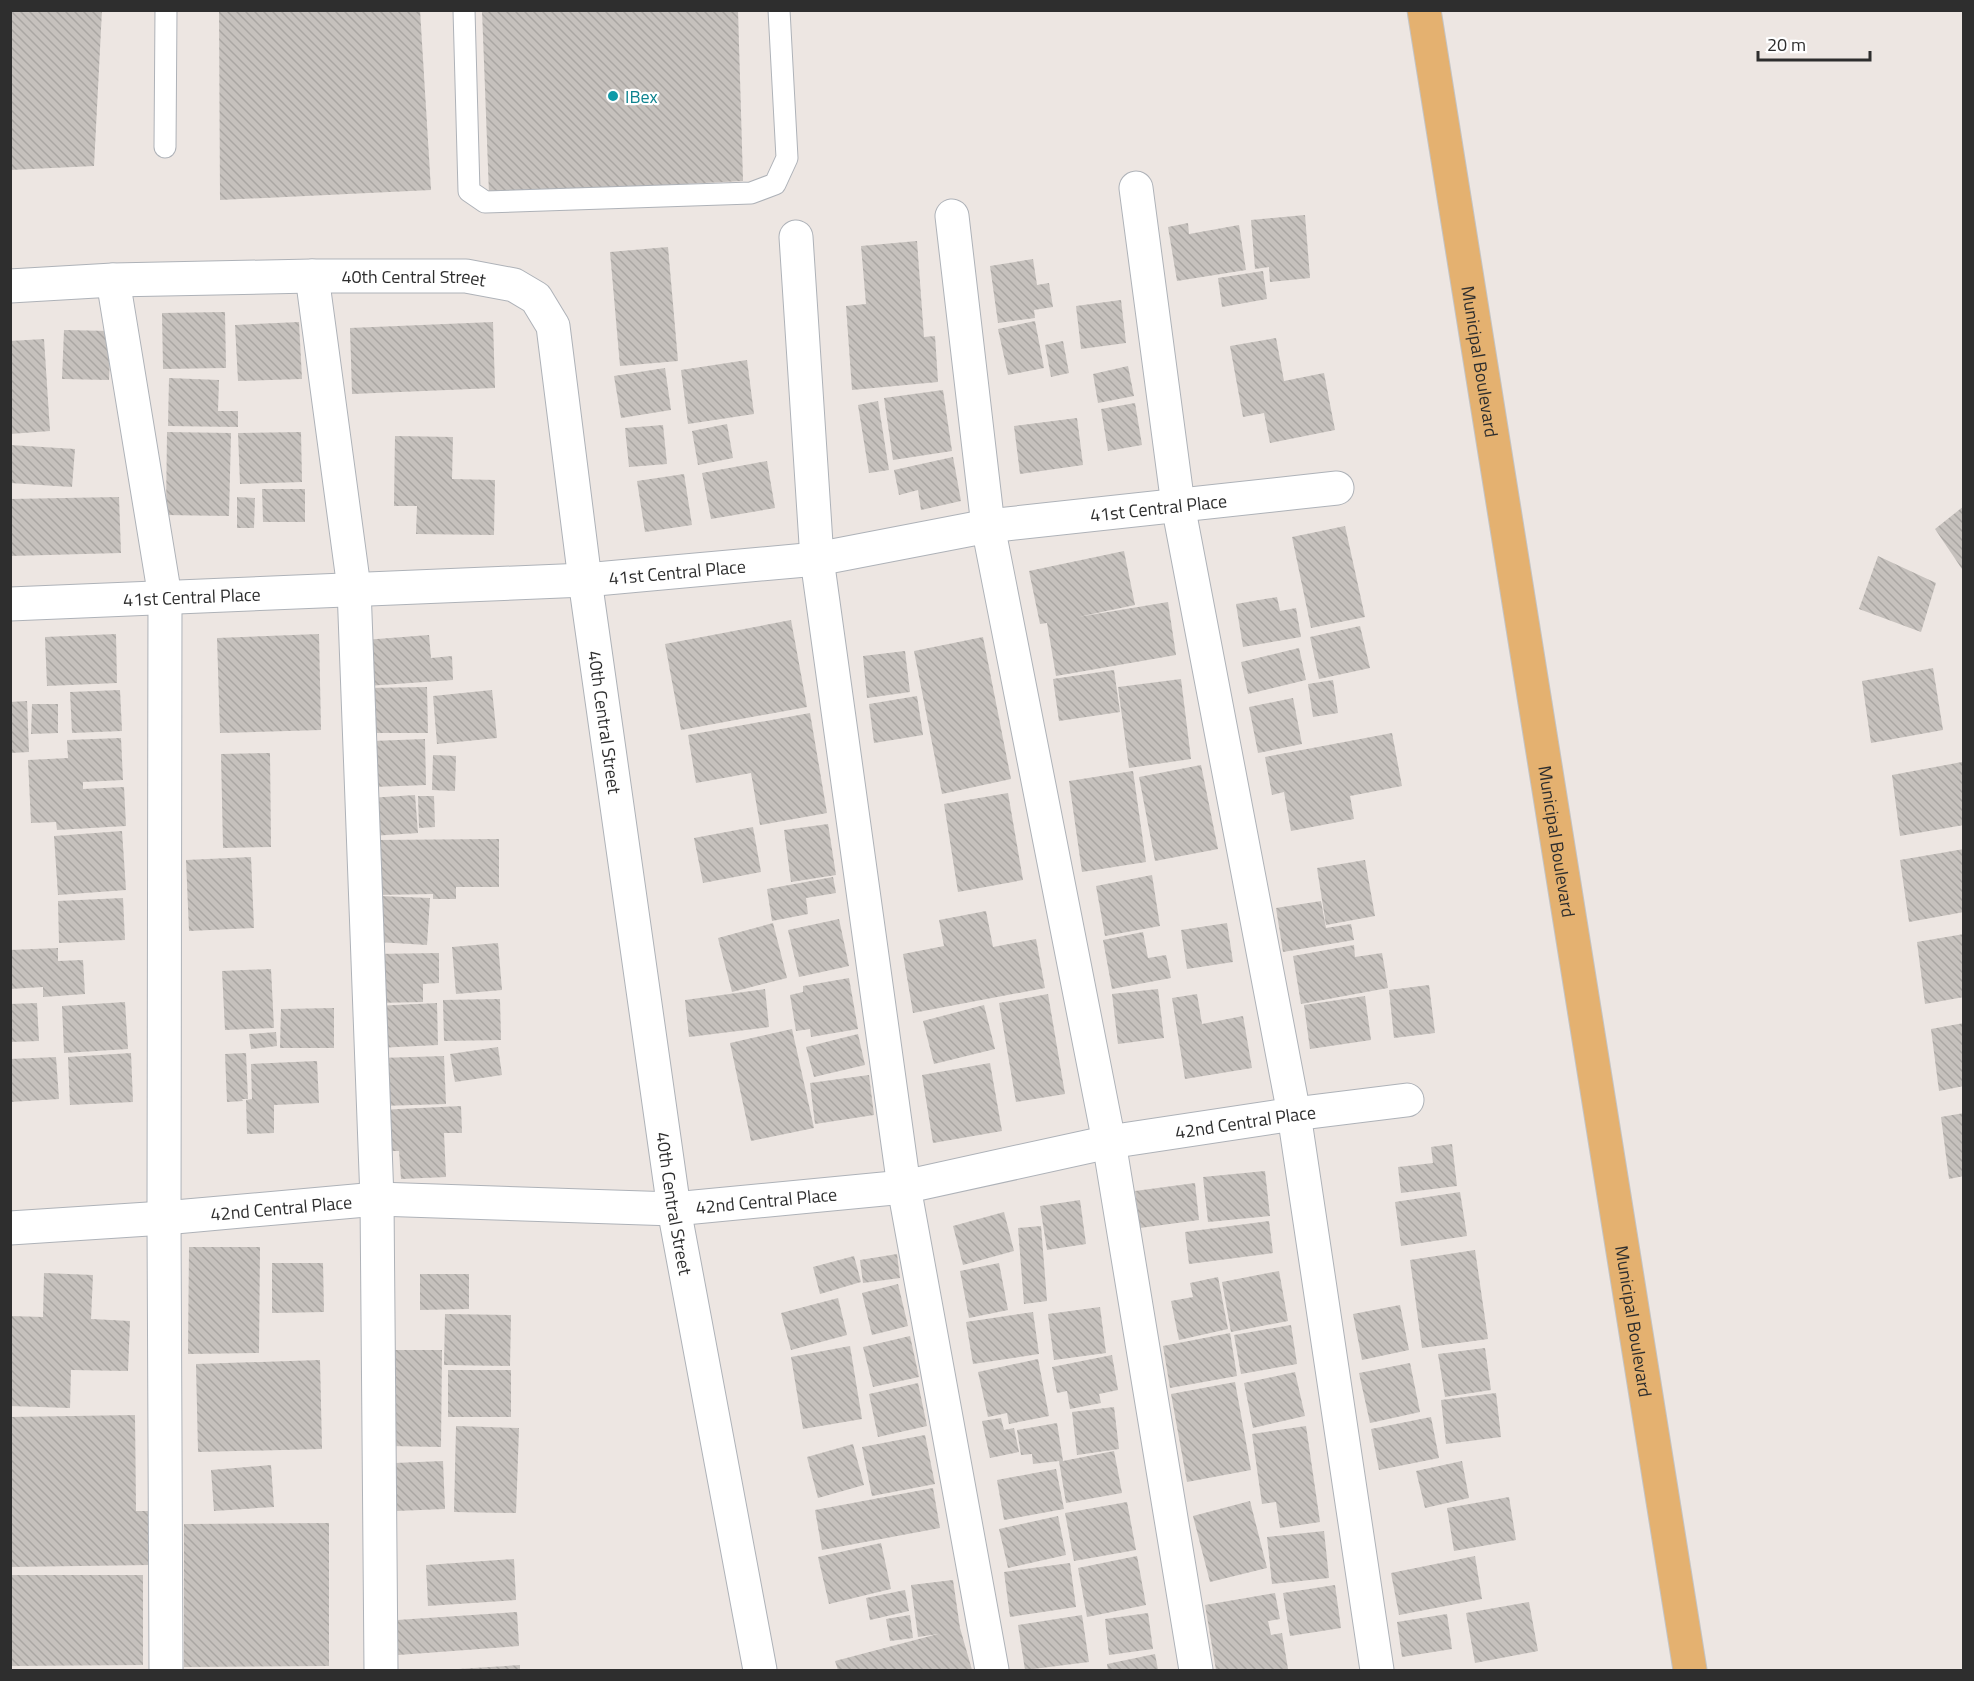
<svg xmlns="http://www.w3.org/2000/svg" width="1974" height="1681" font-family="'Titillium Web',sans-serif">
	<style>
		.building { fill: url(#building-back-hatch) }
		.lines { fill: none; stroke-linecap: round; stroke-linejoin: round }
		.lane-casing { stroke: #aeb2b8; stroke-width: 23 }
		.street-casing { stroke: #aeb2b8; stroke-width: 35 }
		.primary-casing { stroke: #c4c4c4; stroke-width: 35 }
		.lane { stroke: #fff; stroke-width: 21 }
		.street { stroke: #fff; stroke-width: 33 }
		.primary { stroke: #e4b170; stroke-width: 33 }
		.culture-dot { fill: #0f9aa8; stroke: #fff; stroke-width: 2 }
		.labels { text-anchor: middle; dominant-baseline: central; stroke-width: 4.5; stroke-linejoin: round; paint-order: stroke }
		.culture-label { font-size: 18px; fill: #0d838f; stroke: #fff; text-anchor: start }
		.street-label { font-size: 18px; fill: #2e2e2e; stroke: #fff }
	</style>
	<defs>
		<pattern id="building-back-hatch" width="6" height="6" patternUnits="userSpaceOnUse" patternTransform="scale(1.5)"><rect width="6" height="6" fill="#c6c1bd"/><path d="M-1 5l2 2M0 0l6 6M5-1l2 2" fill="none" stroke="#aaa6a3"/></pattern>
	</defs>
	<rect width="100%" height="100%" fill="#ede6e2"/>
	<g class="building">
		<polygon points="10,10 102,10 94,166 10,170"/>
		<polygon points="219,10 420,10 431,190 220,200"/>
		<polygon points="482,10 738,10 743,181 489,194"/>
		<polygon points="1305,215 1310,278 1270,282 1269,267 1255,269 1251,220"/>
		<polygon points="1188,223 1189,234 1239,225 1246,270 1177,281 1168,227"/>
		<polygon points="917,241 924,337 935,336 938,382 852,390 846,306 866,304 861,246"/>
		<polygon points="668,247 678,361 620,366 610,252"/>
		<polygon points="1033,259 1037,285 1049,283 1053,307 1034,310 1035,318 998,323 990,266"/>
		<polygon points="1263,271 1267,299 1222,307 1218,278"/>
		<polygon points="1121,300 1126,343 1081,349 1076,306"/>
		<polygon points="225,312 226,368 163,369 162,313"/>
		<polygon points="1035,321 1044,368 1008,375 998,329"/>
		<polygon points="299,322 302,379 238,381 235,325"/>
		<polygon points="493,322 495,388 352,394 350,328"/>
		<polygon points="64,330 111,331 109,380 62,379"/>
		<polygon points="1276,338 1284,381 1324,373 1335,430 1270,443 1264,413 1243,417 1230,346"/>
		<polygon points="44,339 50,431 10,434 10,341"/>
		<polygon points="1063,341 1069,373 1051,377 1045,345"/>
		<polygon points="747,360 754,414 688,424 681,370"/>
		<polygon points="1128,366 1134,396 1098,403 1093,374"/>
		<polygon points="665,368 671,410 621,418 614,376"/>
		<polygon points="169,378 219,380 218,411 238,411 238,427 168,426"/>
		<polygon points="943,390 952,451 893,460 884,398"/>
		<polygon points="878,401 889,470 869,473 858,405"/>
		<polygon points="1135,403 1142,445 1108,451 1101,409"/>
		<polygon points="1077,418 1083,465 1020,474 1014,426"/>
		<polygon points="727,424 733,458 698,465 692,431"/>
		<polygon points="663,425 667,464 629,467 625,428"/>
		<polygon points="167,432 231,433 229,516 166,515"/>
		<polygon points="301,432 302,482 240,484 238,433"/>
		<polygon points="395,436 453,437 452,479 495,480 494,535 416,534 417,506 394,506"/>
		<polygon points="10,445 75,449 72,487 10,483"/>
		<polygon points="953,457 961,501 921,510 918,490 899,495 894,470"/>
		<polygon points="767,461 775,508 711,519 702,473"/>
		<polygon points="684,474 692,525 645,532 637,481"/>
		<polygon points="262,489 305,489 305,522 263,522"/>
		<polygon points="119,497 121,553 10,556 10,499"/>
		<polygon points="237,497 255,498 254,528 237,528"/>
		<polygon points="1964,506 1964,572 1935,529"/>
		<polygon points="1345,526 1365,617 1311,628 1292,537"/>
		<polygon points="1124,551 1135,605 1078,617 1168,602 1176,655 1056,676 1047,623 1040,624 1029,571"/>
		<polygon points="1878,556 1936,583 1921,632 1859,609"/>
		<polygon points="1277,597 1280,611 1296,608 1301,637 1243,647 1236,604"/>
		<polygon points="791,620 807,707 681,730 665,644"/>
		<polygon points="1360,626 1370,668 1319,679 1310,637"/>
		<polygon points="116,634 117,683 47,686 45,637"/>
		<polygon points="319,634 321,730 220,733 217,638"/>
		<polygon points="429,635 431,658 452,656 453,680 367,686 364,640"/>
		<polygon points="983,637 1011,779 942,794 914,651"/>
		<polygon points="1299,648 1306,680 1248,694 1241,662"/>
		<polygon points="905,651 910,692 867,698 863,656"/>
		<polygon points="1933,668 1943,730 1871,743 1862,681"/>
		<polygon points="1114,670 1120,712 1059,721 1053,679"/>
		<polygon points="1181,679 1191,759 1129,768 1118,687"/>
		<polygon points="1333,680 1338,713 1313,717 1308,684"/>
		<polygon points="427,687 428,733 365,733 365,688"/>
		<polygon points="120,690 122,731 72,733 70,692"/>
		<polygon points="492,690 497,738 437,744 433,696"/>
		<polygon points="917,696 923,735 874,743 869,704"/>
		<polygon points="1293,698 1302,744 1258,753 1249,707"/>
		<polygon points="27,701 29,752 10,753 10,702"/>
		<polygon points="32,704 58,704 58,733 31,734"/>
		<polygon points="810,713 827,813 760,825 751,773 696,783 688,735"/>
		<polygon points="1392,733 1402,786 1350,796 1354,819 1291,831 1284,792 1272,795 1265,757"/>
		<polygon points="121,738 123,780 83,782 83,789 124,787 126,826 57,830 56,822 31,823 28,760 68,758 67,740"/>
		<polygon points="425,739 426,785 373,787 372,741"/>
		<polygon points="270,753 271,847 223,848 221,754"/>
		<polygon points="433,755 456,756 455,791 432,790"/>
		<polygon points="1962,762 1964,825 1900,836 1892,775"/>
		<polygon points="1201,765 1218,849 1155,861 1139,777"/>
		<polygon points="1133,771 1146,862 1082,872 1069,781"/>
		<polygon points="1008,793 1023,880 958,892 944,804"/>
		<polygon points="415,795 418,833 371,836 369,798"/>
		<polygon points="418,796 434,796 435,827 419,828"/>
		<polygon points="828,824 836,875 791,882 784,830"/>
		<polygon points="753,827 761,872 703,883 694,838"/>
		<polygon points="122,831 126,890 58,895 54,836"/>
		<polygon points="499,839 499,887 456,887 456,899 433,899 433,894 377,895 376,840"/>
		<polygon points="1964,849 1964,912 1909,922 1900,860"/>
		<polygon points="251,857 254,928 189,931 186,860"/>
		<polygon points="1365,860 1375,916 1326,925 1317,868"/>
		<polygon points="1152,875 1160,926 1105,936 1096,886"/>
		<polygon points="833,877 836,893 806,898 808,914 772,921 767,889"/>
		<polygon points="380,896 430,898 427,945 377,942"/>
		<polygon points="123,898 125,940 59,943 58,901"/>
		<polygon points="1321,901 1326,928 1351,924 1354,940 1283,952 1276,908"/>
		<polygon points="986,911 993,947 1036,939 1045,988 913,1013 903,954 944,946 939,920"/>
		<polygon points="839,919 849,966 799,977 788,930"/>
		<polygon points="773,923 787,978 732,992 718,938"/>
		<polygon points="1227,923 1233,962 1187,969 1181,930"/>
		<polygon points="1143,932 1148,958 1166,955 1171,978 1112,989 1103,940"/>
		<polygon points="1964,934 1964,997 1925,1004 1917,942"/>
		<polygon points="498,943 502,990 456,994 452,947"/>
		<polygon points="1354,945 1355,957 1382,953 1388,988 1301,1004 1293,956"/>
		<polygon points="58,948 58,961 83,960 85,994 43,997 43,987 10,989 10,950"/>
		<polygon points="439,953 439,983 423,984 423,1002 374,1003 373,954"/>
		<polygon points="271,969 274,1028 225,1030 222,971"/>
		<polygon points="849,978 858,1029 811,1037 810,1029 796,1031 790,995 803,992 803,986"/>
		<polygon points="1429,985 1435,1033 1394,1038 1389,990"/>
		<polygon points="765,989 769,1027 689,1037 685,1000"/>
		<polygon points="1158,989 1164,1038 1118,1044 1112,994"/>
		<polygon points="1048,994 1065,1094 1016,1102 999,1003"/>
		<polygon points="1197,994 1202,1024 1243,1016 1252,1068 1185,1079 1172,998"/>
		<polygon points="1365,996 1371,1040 1310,1049 1304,1005"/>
		<polygon points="500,999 501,1040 444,1041 443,1000"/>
		<polygon points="125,1002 128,1049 64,1053 62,1006"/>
		<polygon points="37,1003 39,1041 10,1042 10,1004"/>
		<polygon points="437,1003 438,1045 377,1048 375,1006"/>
		<polygon points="984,1005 995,1049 934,1064 923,1021"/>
		<polygon points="334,1008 334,1048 280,1048 281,1009"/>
		<polygon points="1964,1023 1964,1086 1939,1091 1931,1029"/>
		<polygon points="792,1029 814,1128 751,1141 730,1043"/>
		<polygon points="276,1032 277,1046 251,1049 249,1034"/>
		<polygon points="858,1034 865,1065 814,1077 806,1047"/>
		<polygon points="498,1047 502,1075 455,1082 450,1054"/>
		<polygon points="131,1053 133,1102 70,1105 68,1057"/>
		<polygon points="246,1053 248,1099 242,1099 243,1101 227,1102 225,1054"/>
		<polygon points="444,1056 446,1104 381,1106 380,1058"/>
		<polygon points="56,1057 59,1099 10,1102 10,1059"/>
		<polygon points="317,1061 319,1103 274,1105 274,1133 247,1134 246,1100 252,1099 251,1064"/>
		<polygon points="990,1063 1002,1131 933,1143 922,1075"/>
		<polygon points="869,1075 874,1115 815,1124 810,1083"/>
		<polygon points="461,1106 462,1133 444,1133 446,1177 401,1179 399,1151 382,1151 380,1110"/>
		<polygon points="1964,1113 1964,1176 1949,1179 1941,1117"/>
		<polygon points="1452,1144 1457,1186 1401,1193 1398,1167 1433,1163 1431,1147"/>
		<polygon points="1265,1171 1270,1216 1208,1222 1203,1177"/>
		<polygon points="1195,1183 1199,1220 1140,1228 1135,1191"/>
		<polygon points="1460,1192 1467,1236 1401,1246 1395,1202"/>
		<polygon points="1080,1200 1086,1244 1047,1250 1040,1206"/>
		<polygon points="1004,1212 1014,1251 963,1265 953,1226"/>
		<polygon points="1269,1221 1273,1253 1189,1264 1185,1232"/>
		<polygon points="1041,1226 1047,1301 1024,1304 1018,1228"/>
		<polygon points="189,1247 260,1247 259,1353 188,1354"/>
		<polygon points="1475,1250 1488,1339 1422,1348 1410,1260"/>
		<polygon points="897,1254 900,1278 863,1283 860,1260"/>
		<polygon points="854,1256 861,1282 820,1294 813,1267"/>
		<polygon points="272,1263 323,1263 324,1312 272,1313"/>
		<polygon points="999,1263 1008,1310 969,1318 960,1271"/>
		<polygon points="1279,1271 1288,1321 1231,1332 1222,1282"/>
		<polygon points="44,1273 93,1275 91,1319 130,1321 128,1371 71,1370 70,1408 10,1406 10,1316 43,1317"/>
		<polygon points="420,1274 469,1274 469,1309 420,1310"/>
		<polygon points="1218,1277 1228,1329 1179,1340 1171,1301 1193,1297 1190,1283"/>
		<polygon points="898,1284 908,1326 872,1335 862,1293"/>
		<polygon points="838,1298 847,1335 791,1350 781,1313"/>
		<polygon points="1400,1305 1409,1350 1362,1360 1353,1314"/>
		<polygon points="1100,1307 1106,1353 1054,1360 1048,1314"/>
		<polygon points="1033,1312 1039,1354 973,1364 966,1322"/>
		<polygon points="445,1314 511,1315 510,1366 444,1365"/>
		<polygon points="1291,1325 1297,1364 1241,1374 1234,1335"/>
		<polygon points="1230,1333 1237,1376 1170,1388 1163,1346"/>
		<polygon points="910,1336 919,1377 873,1387 863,1347"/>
		<polygon points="850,1346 862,1419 803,1429 791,1357"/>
		<polygon points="1485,1348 1491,1390 1445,1397 1438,1354"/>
		<polygon points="391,1350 442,1350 441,1447 389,1446"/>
		<polygon points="1112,1355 1118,1390 1099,1394 1101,1403 1070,1409 1067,1391 1057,1393 1052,1367"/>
		<polygon points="1038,1359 1049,1416 1009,1424 1007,1413 988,1417 978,1372"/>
		<polygon points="320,1360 322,1449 198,1452 196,1364"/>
		<polygon points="1410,1363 1420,1412 1370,1423 1359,1373"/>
		<rect x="448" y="1370" width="63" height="47"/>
		<polygon points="1295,1372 1305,1416 1253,1428 1244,1383"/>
		<polygon points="1235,1382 1251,1470 1187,1482 1171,1394"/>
		<polygon points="918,1383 927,1426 878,1437 869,1394"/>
		<polygon points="1496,1393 1501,1437 1446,1444 1441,1400"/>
		<polygon points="1114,1407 1119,1449 1077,1455 1072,1412"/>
		<polygon points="135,1415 136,1511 148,1511 149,1565 10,1567 10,1417"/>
		<polygon points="1431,1417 1439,1458 1379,1470 1371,1429"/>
		<polygon points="1001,1418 1004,1430 1014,1428 1019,1452 990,1458 982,1421"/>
		<polygon points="1057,1423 1063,1461 1114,1451 1122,1493 1066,1503 1059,1461 1033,1464 1032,1454 1021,1455 1017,1430"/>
		<polygon points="456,1426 519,1428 516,1513 454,1512"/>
		<polygon points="1306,1426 1320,1522 1280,1528 1276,1502 1262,1504 1252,1434"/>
		<polygon points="925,1435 935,1484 872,1496 862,1447"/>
		<polygon points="853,1444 864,1485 818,1498 807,1457"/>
		<polygon points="443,1461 445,1509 396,1511 395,1463"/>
		<polygon points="1462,1461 1469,1498 1425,1508 1416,1471"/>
		<polygon points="271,1465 274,1507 214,1511 211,1470"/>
		<polygon points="1056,1469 1064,1509 1004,1520 997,1480"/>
		<polygon points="933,1488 940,1528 822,1550 815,1510"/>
		<polygon points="1509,1497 1516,1540 1454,1551 1447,1508"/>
		<polygon points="1250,1501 1267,1568 1210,1582 1193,1516"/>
		<polygon points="1127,1502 1136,1550 1074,1561 1065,1513"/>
		<polygon points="1058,1516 1066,1555 1008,1568 999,1529"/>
		<polygon points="329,1523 329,1666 184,1667 184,1524"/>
		<polygon points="1324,1531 1329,1578 1272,1584 1267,1537"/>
		<polygon points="881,1543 891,1589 829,1604 818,1557"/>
		<polygon points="1137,1556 1146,1605 1087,1617 1078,1568"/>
		<polygon points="1475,1556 1482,1599 1399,1615 1391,1573"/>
		<polygon points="514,1559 516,1600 428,1606 426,1565"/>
		<polygon points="1070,1563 1076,1607 1010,1617 1004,1572"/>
		<polygon points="10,1575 143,1575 143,1665 10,1666"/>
		<polygon points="953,1580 960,1628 972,1670 838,1670 835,1661 938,1634 918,1637 911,1585"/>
		<polygon points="1335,1585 1341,1628 1290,1636 1283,1593"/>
		<polygon points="905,1590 909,1611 870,1620 866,1598"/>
		<polygon points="1275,1593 1280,1619 1268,1621 1271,1635 1282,1633 1288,1669 1216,1670 1205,1605"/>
		<polygon points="1529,1602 1538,1651 1475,1663 1466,1613"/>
		<polygon points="517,1612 519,1646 385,1656 382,1621"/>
		<polygon points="1148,1613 1153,1649 1109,1655 1105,1619"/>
		<polygon points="1447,1614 1452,1649 1402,1657 1397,1622"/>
		<polygon points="910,1615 913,1638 890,1641 886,1619"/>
		<polygon points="1082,1615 1089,1662 1025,1670 1018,1625"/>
		<polygon points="1155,1654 1158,1670 1108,1670 1107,1664"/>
		<polygon points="520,1665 520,1670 458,1670 458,1669"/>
	</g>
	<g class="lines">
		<g class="lane-casing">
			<g id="lane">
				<polyline points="464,10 469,191 485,202 751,193 775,184 787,158 779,10"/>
				<polyline points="165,147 166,10"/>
			</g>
		</g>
		<g class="street-casing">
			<g id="street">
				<polyline points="1136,188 1178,505 1294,1114 1377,1670"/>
				<polyline points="952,216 988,526 1109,1142 1196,1670"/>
				<polyline points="796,237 817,559 904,1187 992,1670"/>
				<polyline points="312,276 354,588 377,1199 381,1670"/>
				<polyline points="113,280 165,597 164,1218 166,1670"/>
				<path id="s1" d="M 10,286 L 113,280 L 312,276 L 466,276 L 514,285 L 536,298 L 553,326 L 585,580 L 674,1209 L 760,1670"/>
				<path id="s2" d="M 10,604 L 585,580 L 817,559 L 988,526 L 1337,488"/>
				<path id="s3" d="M 10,1228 L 164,1218 L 377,1199 L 674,1209 L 904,1187 L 1109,1142 L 1294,1114 L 1407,1100"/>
			</g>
		</g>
		<g class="primary-casing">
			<g id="primary">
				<path id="s4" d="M 1424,10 L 1690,1670"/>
			</g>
		</g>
		<use href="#lane" class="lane"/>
		<use href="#street" class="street"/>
		<use href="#primary" class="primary"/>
	</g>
	<circle class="culture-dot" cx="613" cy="96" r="6"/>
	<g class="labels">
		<g class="culture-label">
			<text x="625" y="96">IBex</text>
		</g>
		<g class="street-label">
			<text stroke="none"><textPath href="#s1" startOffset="404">40th Central Street</textPath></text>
			<text stroke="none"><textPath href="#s4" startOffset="356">Municipal Boulevard</textPath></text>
			<text stroke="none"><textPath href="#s2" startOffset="1154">41st Central Place</textPath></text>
			<text stroke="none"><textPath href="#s2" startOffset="668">41st Central Place</textPath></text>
			<text stroke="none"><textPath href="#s2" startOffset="182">41st Central Place</textPath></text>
			<text stroke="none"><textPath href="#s1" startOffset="963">40th Central Street</textPath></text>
			<text stroke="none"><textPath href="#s4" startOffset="842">Municipal Boulevard</textPath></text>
			<text stroke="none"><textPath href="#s3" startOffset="1244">42nd Central Place</textPath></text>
			<text stroke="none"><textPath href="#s3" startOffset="758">42nd Central Place</textPath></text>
			<text stroke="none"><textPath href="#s1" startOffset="1449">40th Central Street</textPath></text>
			<text stroke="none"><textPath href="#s3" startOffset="272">42nd Central Place</textPath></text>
			<text stroke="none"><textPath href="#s4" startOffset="1328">Municipal Boulevard</textPath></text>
		</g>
	</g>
	<rect width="1974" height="1681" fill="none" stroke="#2e2e2e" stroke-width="24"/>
	<path d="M1758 51v9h112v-9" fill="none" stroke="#2e2e2e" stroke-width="3"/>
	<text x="1767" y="51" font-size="18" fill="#2e2e2e" stroke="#ffffff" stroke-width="4.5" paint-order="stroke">20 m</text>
</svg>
